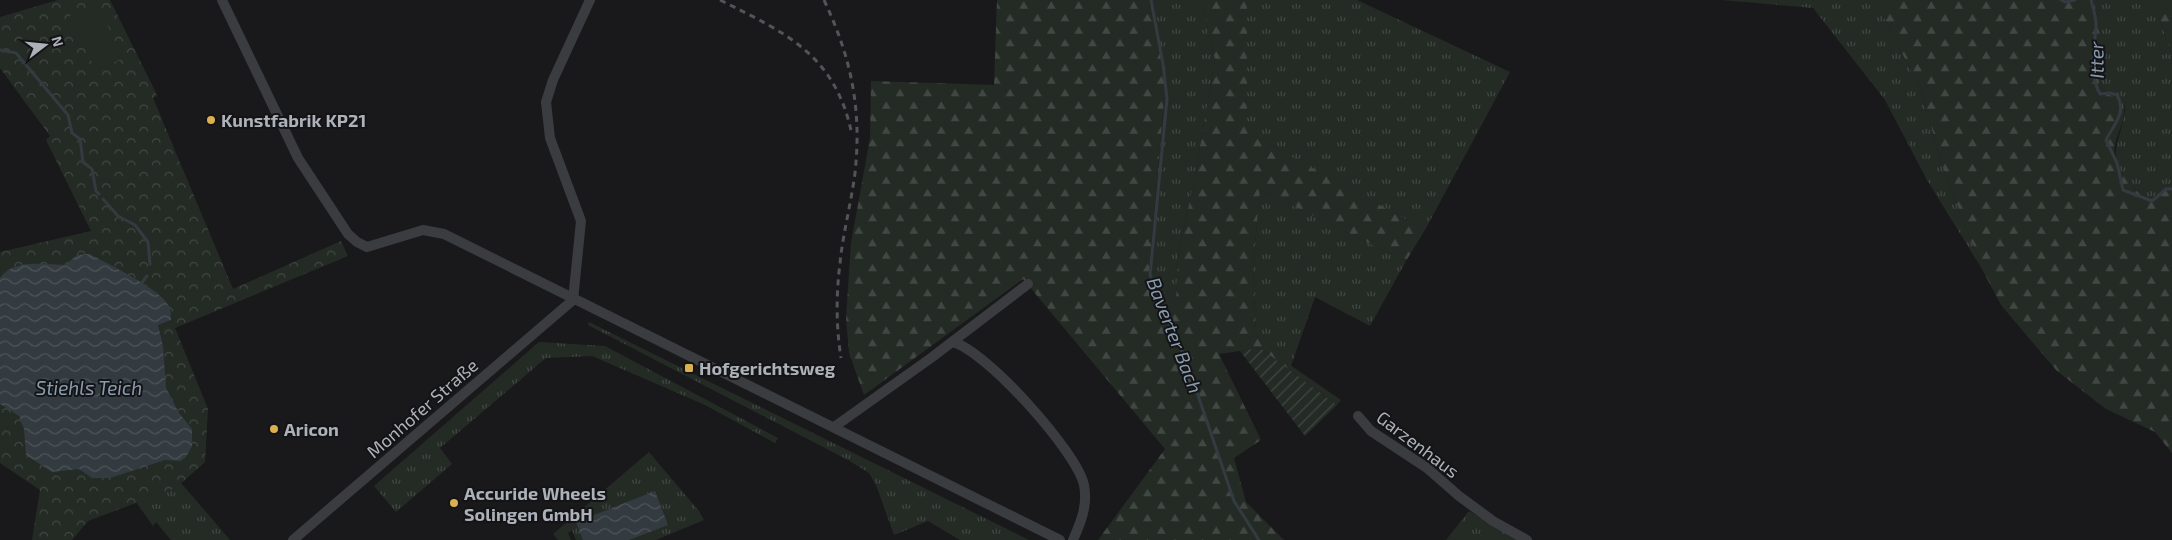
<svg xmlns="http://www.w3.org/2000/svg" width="2172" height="540" font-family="'Exo 2',sans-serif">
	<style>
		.grass { fill: url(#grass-tufts) }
		.forest { fill: url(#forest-firs) }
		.park { fill: url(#park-crowns) }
		.garden { fill: url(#garden-furrows) }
		.pitch { fill: #242b25 }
		.water { fill: url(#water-waves) }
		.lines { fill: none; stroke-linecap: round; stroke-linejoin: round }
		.stream { stroke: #333a40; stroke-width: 3 }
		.street { stroke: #3b3c40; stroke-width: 10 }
		.rail { stroke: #525458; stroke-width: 3; stroke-dasharray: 6 5; stroke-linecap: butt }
		.poi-dot { fill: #dcb050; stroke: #141416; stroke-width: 2 }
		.labels { text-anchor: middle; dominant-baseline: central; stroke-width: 4; stroke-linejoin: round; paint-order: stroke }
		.poi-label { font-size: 18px; font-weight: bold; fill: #adb1b9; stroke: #141416; text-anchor: start }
		.street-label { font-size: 18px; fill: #adb1b9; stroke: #141416 }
		.water-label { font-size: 19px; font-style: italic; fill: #899daf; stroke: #141416 }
	</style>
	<defs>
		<pattern id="grass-tufts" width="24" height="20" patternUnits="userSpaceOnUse" patternTransform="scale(1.25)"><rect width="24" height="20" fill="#242b25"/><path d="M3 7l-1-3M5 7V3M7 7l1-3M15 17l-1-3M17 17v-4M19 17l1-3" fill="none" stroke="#414743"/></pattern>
		<pattern id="forest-firs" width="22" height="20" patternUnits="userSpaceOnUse" patternTransform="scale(1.25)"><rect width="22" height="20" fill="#242b25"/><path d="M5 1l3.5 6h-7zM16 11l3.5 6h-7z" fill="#414743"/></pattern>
		<pattern id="park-crowns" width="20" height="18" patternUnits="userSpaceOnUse" patternTransform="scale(1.25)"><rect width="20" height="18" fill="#242b25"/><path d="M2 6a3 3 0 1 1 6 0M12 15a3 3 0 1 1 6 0" fill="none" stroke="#414743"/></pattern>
		<pattern id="garden-furrows" width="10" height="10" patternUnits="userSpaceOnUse" patternTransform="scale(1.25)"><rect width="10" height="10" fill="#242b25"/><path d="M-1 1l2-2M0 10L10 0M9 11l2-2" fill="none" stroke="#414743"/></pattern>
		<pattern id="water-waves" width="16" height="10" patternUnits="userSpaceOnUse" patternTransform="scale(1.25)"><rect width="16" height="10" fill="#333a40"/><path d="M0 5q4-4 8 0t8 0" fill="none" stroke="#4e545a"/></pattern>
	</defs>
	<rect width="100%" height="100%" fill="#19191b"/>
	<g class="grass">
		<polygon points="1150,0 1201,0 1215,60 1194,181 1178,257 1176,299 1148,284 1166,77"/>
		<polygon points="1247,0 1357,0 1510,72 1425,230 1246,132"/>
		<polygon points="1722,0 1879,0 1886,23 1919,85 1943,168 1982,269 1927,180 1885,100 1813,8"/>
		<path d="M 2092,0 L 2153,0 L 2172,56 L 2172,184 C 2163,186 2158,197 2150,198 C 2143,198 2138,193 2134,188 C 2101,155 2123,142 2125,106 C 2116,98 2104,94 2099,86 Z"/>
		<polygon points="1260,190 1406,261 1370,326 1315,297 1291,366 1256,335 1253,266"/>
		<polygon points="589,322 1029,540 960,540 928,521 894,535 876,485 869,473 848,460 588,325"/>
		<polygon points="539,342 605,346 778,438 775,443 703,404 592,356 546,358 440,448 452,464 396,512 374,486"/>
		<polygon points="649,452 699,511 704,520 656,540 576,540 572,530 568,533 571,540 558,540 553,534"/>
		<polygon points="181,483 230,540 171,540 156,522 153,526 136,502 175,488"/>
		<polygon points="1469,511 1518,540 1446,540"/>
	</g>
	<g class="forest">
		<polygon points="997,0 1150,0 1166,77 1148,284 1176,299 1178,257 1194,181 1215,60 1201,0 1247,0 1247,132 1425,230 1406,261 1260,190 1253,266 1256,335 1293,367 1341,400 1337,405 1260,348 1219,354 1261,440 1234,458 1246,502 1284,540 1098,540 1165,449 1023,279 864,395 849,353 846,318 851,243 870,138 871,81 994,85"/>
		<path d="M 1879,0 L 2092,0 C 2104,20 2098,62 2099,86 L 2106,94 L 2121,99 C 2129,115 2119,128 2115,144 C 2111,165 2129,184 2143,197 L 2156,196 L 2166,186 L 2172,184 L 2172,453 L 2155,432 L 2106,409 L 2057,371 L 2001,305 L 1982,269 L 1943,168 L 1919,85 L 1886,23 Z"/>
		<polygon points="2153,0 2172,0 2172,56"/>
	</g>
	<polygon class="park" points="58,0 110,0 155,91 157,96 153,98 233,289 341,241 348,256 175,328 208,409 205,462 176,488 88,521 72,540 32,540 40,490 0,463 0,252 91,231 46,140 50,136 0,68 0,17"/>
	<polygon class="garden" points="1260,348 1337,405 1305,436 1240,351"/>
	<polygon class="pitch" points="97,3 123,58 96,71 70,15"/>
	<g class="water">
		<path d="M 89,254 C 105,262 162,290 168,305 C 171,309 171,315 171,320 L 158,325 L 163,346 L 166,388 L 179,413 L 192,429 L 192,446 L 188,454 L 181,461 L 165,460 L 110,478 L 92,478 L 79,469 L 52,472 L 26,455 L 24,429 L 19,416 L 0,404 L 0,278 C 14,258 44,265 65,265 L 77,255 Z"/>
		<polygon points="655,491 668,525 629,540 583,540 576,522"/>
	</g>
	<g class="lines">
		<g class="stream">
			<polyline points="1151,0 1163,64 1167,99 1150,275 1163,310 1186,360 1234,501 1259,540"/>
			<polyline points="2061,0 2065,2 2075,0"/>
			<path d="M 2091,0 C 2093,8 2097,19 2096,28 C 2094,51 2088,73 2100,94 L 2110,93 L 2117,95 C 2127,113 2114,124 2106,140 L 2117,163 L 2123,190 L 2152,201 L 2166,189 L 2172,189"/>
			<polyline points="0,50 16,53 68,115 72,133 80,139 83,162 92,169 96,191 99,194"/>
			<polyline points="103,199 118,216 135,225 148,242 150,264"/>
			<polyline points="141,284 147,276"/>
		</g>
		<g class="street">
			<polyline points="222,0 298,158 348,234 357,242 367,247 423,230 444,234 1060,540"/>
			<polyline points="573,300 581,221 550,138 546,102 553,80 590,0"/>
			<path d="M 952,342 C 985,349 1077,452 1084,485 C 1088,505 1081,522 1073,540"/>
			<polyline points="1358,416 1371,431 1427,468 1459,496 1493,521 1527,540"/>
			<polyline points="834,427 931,358 1028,284"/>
			<polyline points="293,540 573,300"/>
		</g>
		<g class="rail">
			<path d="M 720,0 C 786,33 836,55 852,135"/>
			<path d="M 824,0 C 851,57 862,109 855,173 C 851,204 843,233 840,263 C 836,295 836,326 841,358"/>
		</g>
	</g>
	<g class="poi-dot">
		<circle cx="211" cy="120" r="5"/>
		<rect x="684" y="363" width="10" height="10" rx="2.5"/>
		<circle cx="274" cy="429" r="5"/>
		<circle cx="454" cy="503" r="5"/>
	</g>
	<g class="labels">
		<g class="poi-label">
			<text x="221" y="120">Kunstfabrik KP21</text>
			<text x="699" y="368">Hofgerichtsweg</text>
			<text x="284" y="429">Aricon</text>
			<text x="464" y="493">Accuride Wheels<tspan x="464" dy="21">Solingen GmbH</tspan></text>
		</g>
		<g class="street-label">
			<text transform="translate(422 408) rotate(-41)">Monhofer Straße</text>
			<text transform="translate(1418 444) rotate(37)">Garzenhaus</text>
		</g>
		<g class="water-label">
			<text transform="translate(2096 60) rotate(-91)">Itter</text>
			<text transform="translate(1175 335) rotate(69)">Baverter Bach</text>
			<text x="89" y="387">Stiehls Teich</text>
		</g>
	</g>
	<g transform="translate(45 45) rotate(74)" stroke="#141416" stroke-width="4" paint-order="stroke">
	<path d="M0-4L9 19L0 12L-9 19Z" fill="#adb1b9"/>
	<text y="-8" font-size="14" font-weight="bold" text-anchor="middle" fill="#adb1b9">N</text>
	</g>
</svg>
